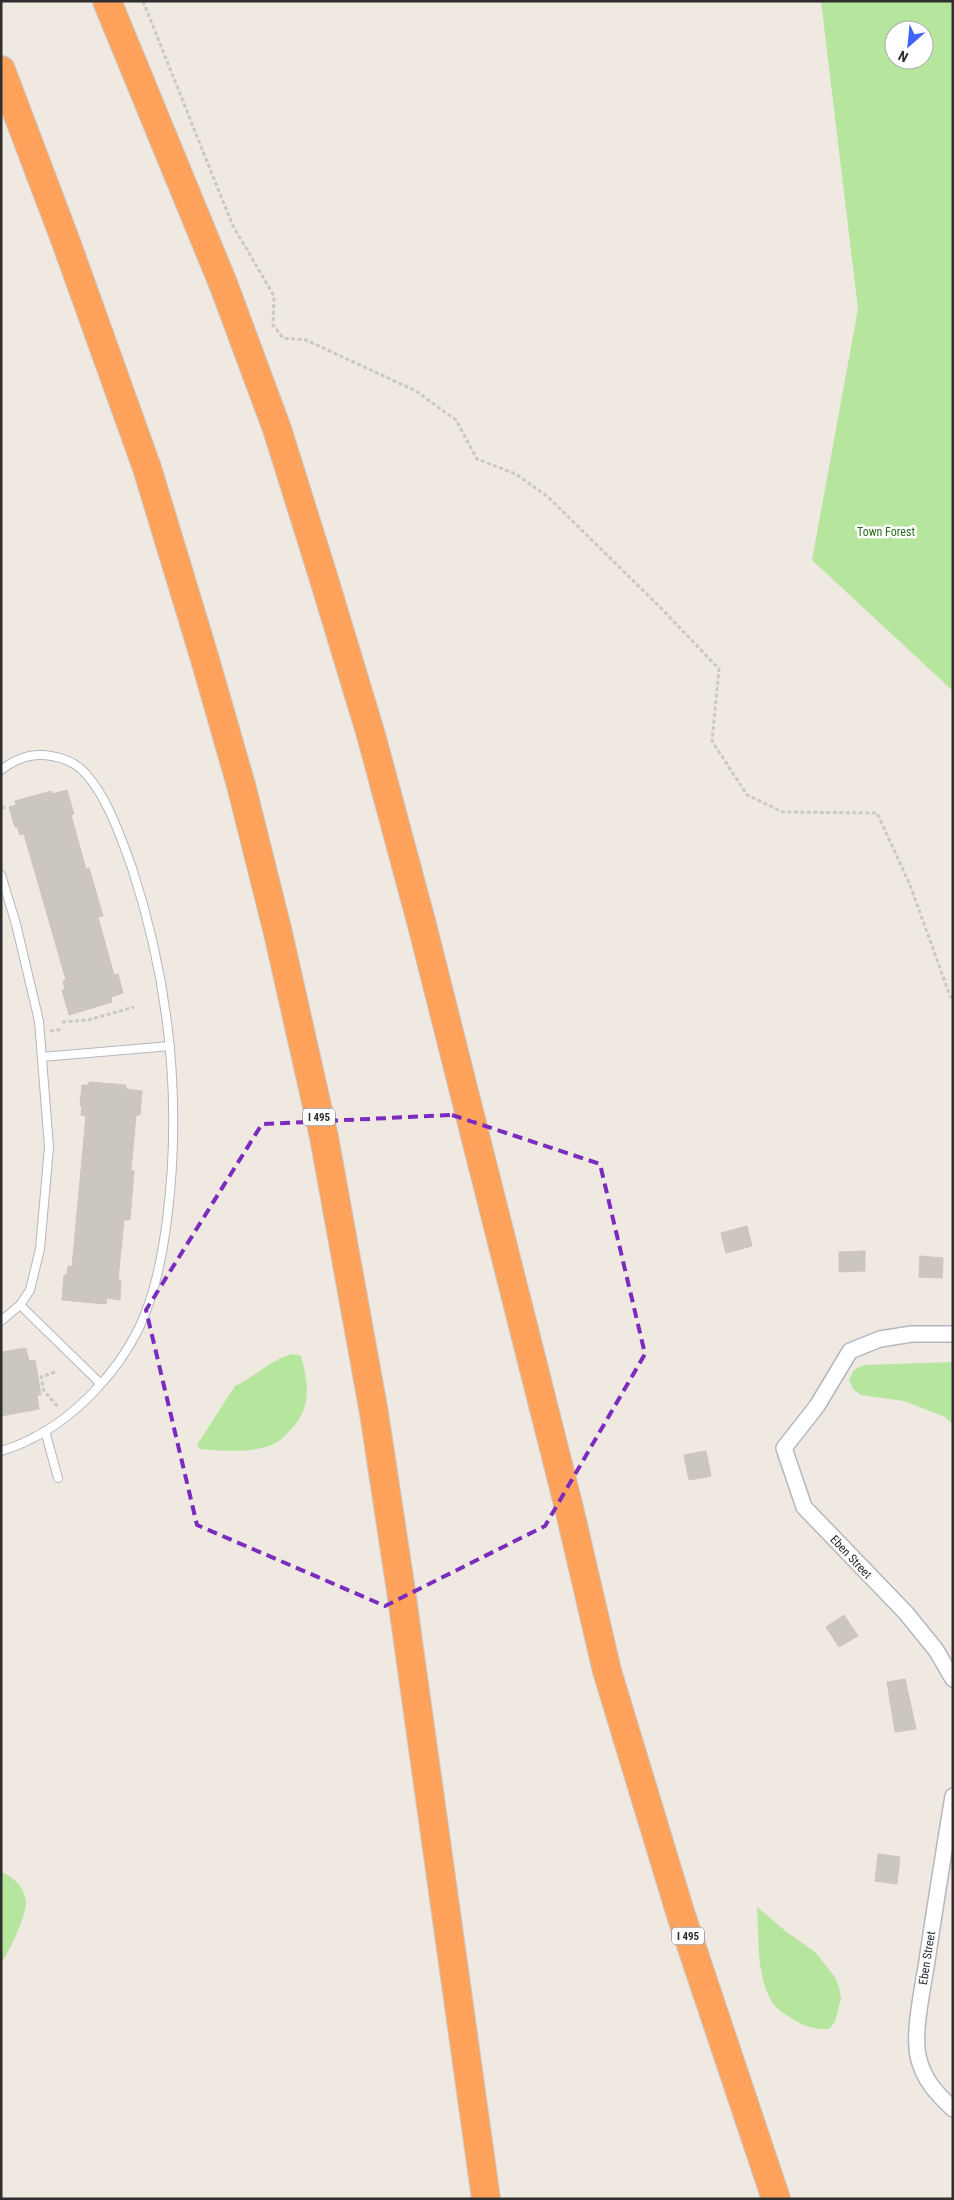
<svg xmlns="http://www.w3.org/2000/svg" width="954" height="2200" font-family="'Roboto Condensed',sans-serif">
	<style>
		.green { fill: #b6e59e; fill-rule: evenodd }
		.building { fill: #cbc7bf; stroke: #cbc5ba }
		.lines { fill: none; stroke-linecap: round; stroke-linejoin: round }
		.lane-casing { stroke: #b4b7c1; stroke-width: 10 }
		.street-casing { stroke: #b4b7c1; stroke-width: 18 }
		.highway-casing { stroke: #c9c9c9; stroke-width: 30 }
		.path { stroke: #c9c9c9; stroke-width: 3; stroke-dasharray: 4 2.5; stroke-linecap: butt }
		.lane { stroke: #fff; stroke-width: 8 }
		.street { stroke: #fff; stroke-width: 15 }
		.highway { stroke: #ffa35c; stroke-width: 28 }
		.marked { fill: none; stroke: #7b2cbf; stroke-width: 4; stroke-dasharray: 10 6; stroke-linejoin: round }
		.labels { text-anchor: middle; dominant-baseline: central; stroke-width: 5; stroke-linejoin: round; paint-order: stroke }
		.shield { fill: #fff; stroke: #6d6d6d; stroke-width: 1 }
		.shield-label { font-size: 11px; font-weight: bold; fill: #2e2e2e }
		.park-label { font-size: 12px; fill: #2c6e1b; stroke: #fff }
		.street-label { font-size: 12px; fill: #2e2e2e; stroke: #fff }
	</style>
	<rect width="100%" height="100%" fill="#efe9e1"/>
	<g class="green">
		<path d="M 821,1 L 953,1 L 953,691 L 812,560 L 858,309 ZM 894,30 L 924,30 L 924,60 L 894,60 Z"/>
		<path d="M 292,1354 L 301,1356 C 308,1381 312,1405 294,1426 C 288,1432 284,1438 277,1442 C 258,1454 222,1451 200,1449 L 197,1445 L 235,1386 C 255,1377 270,1360 292,1354 Z"/>
		<polygon points="953,1362 953,1424 945,1417 904,1401 861,1395 853,1389 849,1379 854,1370 864,1365"/>
		<path d="M 1,1872 C 14,1877 24,1887 26,1901 C 27,1914 9,1953 1,1963 Z"/>
		<path d="M 757,1907 L 788,1933 L 815,1952 L 835,1977 L 839,1987 L 841,1998 L 835,2022 L 829,2029 C 817,2030 803,2026 793,2019 C 785,2014 777,2010 772,2002 C 756,1976 759,1937 757,1907 Z"/>
	</g>
	<g class="building">
		<polygon points="67,790 74,814 71,815 86,869 89,868 103,916 98,917 114,975 118,974 123,993 111,997 112,1002 69,1015 62,990 65,990 63,981 66,980 24,834 20,835 17,827 15,827 9,807 16,805 15,801 51,791 52,794"/>
		<polygon points="89,1082 126,1085 126,1089 142,1091 140,1115 136,1115 131,1170 134,1171 130,1220 124,1220 118,1280 121,1280 120,1300 107,1298 106,1304 62,1300 64,1275 67,1275 68,1266 72,1267 86,1116 81,1115 82,1106 80,1106 82,1085 89,1085"/>
		<polygon points="747,1226 752,1246 726,1253 721,1233"/>
		<polygon points="865,1251 865,1271 839,1272 839,1252"/>
		<polygon points="920,1256 943,1258 942,1278 919,1277"/>
		<polygon points="26,1348 29,1361 35,1360 41,1395 37,1395 39,1409 1,1416 1,1352"/>
		<polygon points="706,1451 711,1476 689,1480 684,1455"/>
		<polygon points="844,1615 858,1636 839,1647 826,1627"/>
		<polygon points="905,1679 916,1729 895,1732 887,1682"/>
		<polygon points="878,1854 900,1857 897,1884 875,1881"/>
	</g>
	<g class="lines">
		<g class="lane-casing">
			<g id="lane">
				<path d="M 1,770 C 7,766 13,761 20,759 C 39,751 66,756 81,769 C 105,791 121,837 132,868 C 169,981 182,1101 167,1220 C 162,1257 155,1294 139,1328 C 117,1373 75,1418 29,1440 C 20,1445 10,1448 1,1451"/>
				<polyline points="1,875 16,924 39,1021 49,1147 40,1249 30,1290 20,1305 1,1321"/>
				<polyline points="42,1057 170,1046"/>
				<polyline points="20,1305 100,1383"/>
				<polyline points="45,1431 58,1478"/>
			</g>
		</g>
		<g class="street-casing">
			<g id="street">
				<polyline points="953,1334 912,1334 880,1339 850,1351 817,1406 784,1448 804,1507 906,1613 936,1650 953,1679"/>
				<path d="M 953,1796 C 944,1851 935,1906 927,1961 C 923,1987 913,2031 918,2056 C 923,2079 936,2093 953,2109"/>
			</g>
		</g>
		<g class="highway-casing">
			<g id="highway">
				<polyline points="107,1 224,286 277,429 323,576 371,735 421,921 569,1508 607,1671 681,1915 776,2199"/>
				<polyline points="1,70 66,242 147,468 204,656 241,785 278,933 324,1137 374,1413 401,1591 486,2199"/>
			</g>
		</g>
		<g class="path">
			<polyline points="143,1 232,224 274,296 273,325 283,338 306,340 416,391 456,420 477,459 516,474 548,497 661,608 719,669 712,741 747,795 783,812 877,813 910,885 950,996 953,998"/>
			<polyline points="1,807 6,808"/>
			<polyline points="62,1022 88,1020 134,1007"/>
			<polyline points="50,1031 63,1029"/>
			<polyline points="55,1372 41,1377 44,1391 59,1408"/>
		</g>
		<use href="#lane" class="lane"/>
		<use href="#street" class="street"/>
		<use href="#highway" class="highway"/>
	</g>
	<path class="marked" d="M 452,1115 L 600,1164 L 645,1354 L 545,1526 L 385,1606 L 197,1525 L 146,1310 L 262,1124 Z"/>
	<g class="labels">
		<g class="shield">
			<rect x="303" y="1108.5" width="32" height="17" rx="4"/>
			<rect x="672" y="1927.5" width="32" height="17" rx="4"/>
		</g>
		<g class="shield-label">
			<text x="319" y="1117">I 495</text>
			<text x="688" y="1936">I 495</text>
		</g>
		<g class="park-label">
			<text x="886" y="532">Town Forest</text>
		</g>
		<g class="street-label">
			<text transform="translate(851 1557) rotate(47)">Eben Street</text>
			<text transform="translate(927 1958) rotate(-81)">Eben Street</text>
		</g>
	</g>
	<rect width="954" height="2200" fill="none" stroke="#2e2e2e" stroke-width="5"/>
	<g transform="translate(909 45) rotate(207)"><circle r="24" fill="#ffffff" stroke="#ababab"/>
	<path d="M0-4L9 19L0 12L-9 19Z" fill="#4264fb"/>
	<text y="-8" font-size="14" font-weight="bold" text-anchor="middle" fill="#2e2e2e">N</text>
	</g>
</svg>
